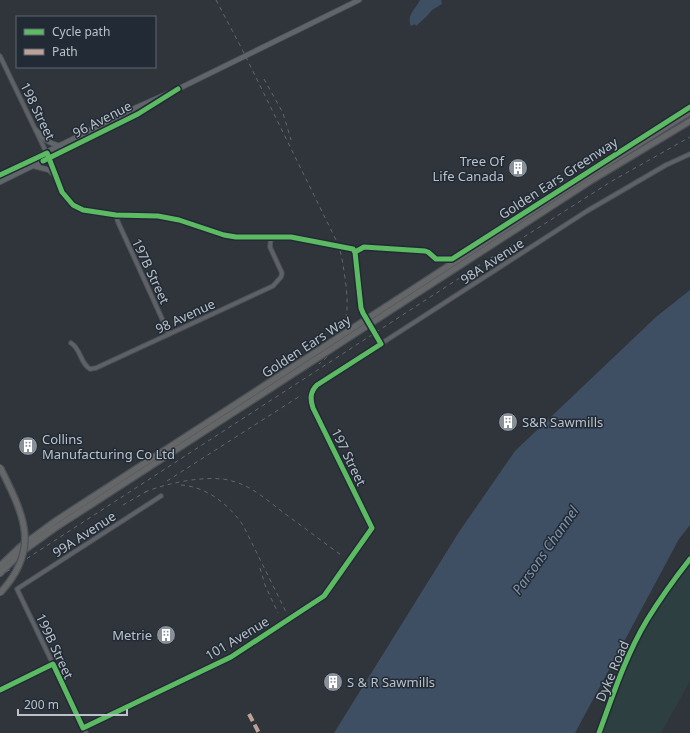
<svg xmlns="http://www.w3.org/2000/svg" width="690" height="733" font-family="'Noto Sans',sans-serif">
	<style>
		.green { fill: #2d3f41 }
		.water { fill: #3f4f63 }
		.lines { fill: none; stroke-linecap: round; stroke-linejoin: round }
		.minor-casing { stroke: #4c5155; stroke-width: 5.5 }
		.major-casing { stroke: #4c5157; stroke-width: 6 }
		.highway-casing { stroke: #4b5157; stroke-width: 8 }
		.minor { stroke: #5e6268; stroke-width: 3.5 }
		.major { stroke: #60656a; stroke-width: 4.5 }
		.highway { stroke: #646668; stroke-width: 5.5 }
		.rail { stroke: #63676c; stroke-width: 1; stroke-dasharray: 4 4; stroke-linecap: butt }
		.highway-bridge-casing { stroke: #4b5157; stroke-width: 8; stroke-linecap: butt }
		.highway-bridge { stroke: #646668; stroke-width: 5.5 }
		.quiet { stroke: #bda197; stroke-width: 4; stroke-dasharray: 8 4; stroke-linecap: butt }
		.cycleway-casing { stroke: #222b35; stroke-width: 8 }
		.cycleway { stroke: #5cba63; stroke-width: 5 }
		.labels { text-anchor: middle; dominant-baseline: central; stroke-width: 3; stroke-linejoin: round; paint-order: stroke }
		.street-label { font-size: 13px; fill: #bac1ca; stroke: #222b35 }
		.poi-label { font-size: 13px; fill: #bac1ca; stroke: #222b35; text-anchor: start }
		.water-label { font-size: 14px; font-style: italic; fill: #7f92aa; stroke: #222b35 }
	</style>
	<rect width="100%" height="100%" fill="#2f353b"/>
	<g class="green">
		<polygon points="690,115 661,137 400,301 599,172"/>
		<polygon points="690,562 690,681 661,733 601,733 612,710 611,707 613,701 639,639 656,608"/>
	</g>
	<g class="water">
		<path d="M 420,0 L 441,0 L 442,4 L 432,10 L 427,16 L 416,26 L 415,24 L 411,26 C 406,15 416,9 420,0 Z"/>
		<polygon points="690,290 690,525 679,539 575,733 334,733 459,532 515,451 656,317"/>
	</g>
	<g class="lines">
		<g class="minor-casing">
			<g id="minor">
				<polyline points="0,56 49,158 59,186 66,198 77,207 83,210 95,213 166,217 224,235 236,237 291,237 353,249 355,252 361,308 363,313 381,344"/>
				<polyline points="116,215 118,222 169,334"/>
				<polyline points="355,252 364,247 425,251 428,252 436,259"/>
				<path d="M 71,343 C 81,349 80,363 90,369 L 96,368 L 273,286 L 281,277 L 282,273 L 270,247 L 271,237"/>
				<polyline points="0,690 53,664"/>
				<path d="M 83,728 L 231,657 L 324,596 L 372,528 L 313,408 C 310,399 310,392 317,385 L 587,211 L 666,165 L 690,154"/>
				<polyline points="86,733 17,589 161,496"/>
				<path d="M 599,733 C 613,695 626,655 647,620 C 660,599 675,578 690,559"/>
			</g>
		</g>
		<g class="major-casing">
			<g id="major">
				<path d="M 36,130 C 45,140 48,143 61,146"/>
				<polyline points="34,166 49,170 56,177"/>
				<polyline points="0,175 135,108 178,89 359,0"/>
				<polyline points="0,182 116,125 167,96"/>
			</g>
		</g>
		<g class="highway-casing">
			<g id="highway">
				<polyline points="396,300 564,191 690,112"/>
				<polyline points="399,305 592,180 690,121"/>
				<polyline points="0,566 20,547 57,520 239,402"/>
				<polyline points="0,573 23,551 55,528 242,407"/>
			</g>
		</g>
		<use href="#minor" class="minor"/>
		<use href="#major" class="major"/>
		<use href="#highway" class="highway"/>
		<g class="rail">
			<path d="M 216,0 L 242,49 L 337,242 C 342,254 343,265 345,278 C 350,312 348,341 319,364"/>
			<polyline points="264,79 283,113 291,140"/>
			<polyline points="167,481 300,396"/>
			<path d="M 181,485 C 207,487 228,504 243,525 L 286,612"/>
			<path d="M 145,492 C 167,483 209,474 232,481 C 252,486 268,501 284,513 C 303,527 322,541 341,555"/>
			<polyline points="123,505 149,490"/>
			<polyline points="260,568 265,585 278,613"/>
			<polyline points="0,576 475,268 612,181 690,137"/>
		</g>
		<g class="highway-bridge-casing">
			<g id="highway-bridge">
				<polyline points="239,402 396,300"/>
				<polyline points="242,407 399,305"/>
				<path d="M 0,467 C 23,514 42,548 0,593"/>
			</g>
		</g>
		<use href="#highway-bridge" class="highway-bridge"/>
		<polyline class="quiet" points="249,714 259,733"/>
		<g class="cycleway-casing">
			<g id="cycleway">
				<polyline points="43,161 138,114 178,89"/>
				<path d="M 0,175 L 47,153 L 62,192 L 73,205 L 83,210 L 116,215 L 158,216 L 179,220 L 224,235 L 236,237 L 291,237 L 353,249 L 355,252 L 361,308 L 363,313 L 381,344 L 317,385 C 310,392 310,399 313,408 L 372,528 L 324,596 L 231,657 L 83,728 L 53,664 L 0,690"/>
				<polyline points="355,252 364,247 425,251 428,252 436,259 452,259 690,107"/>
				<path d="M 599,733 C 613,695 626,655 647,620 C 660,599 675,578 690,559"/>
			</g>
		</g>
		<use href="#cycleway" class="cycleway"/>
	</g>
	<defs>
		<g id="building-disc" transform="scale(1)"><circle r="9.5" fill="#899098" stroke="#222b35"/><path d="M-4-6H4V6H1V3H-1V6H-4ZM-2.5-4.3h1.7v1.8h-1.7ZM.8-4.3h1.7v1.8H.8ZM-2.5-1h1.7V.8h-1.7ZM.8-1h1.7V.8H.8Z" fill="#fff"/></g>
	</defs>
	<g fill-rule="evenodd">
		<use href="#building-disc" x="518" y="168"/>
		<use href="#building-disc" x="508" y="422"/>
		<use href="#building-disc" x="28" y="446"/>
		<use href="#building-disc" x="166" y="635"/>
		<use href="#building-disc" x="333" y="682"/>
	</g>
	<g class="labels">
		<g class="street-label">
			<text transform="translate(38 111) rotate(64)">198 Street</text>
			<text transform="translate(102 119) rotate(-27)">96 Avenue</text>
			<text transform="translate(558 178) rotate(-33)">Golden Ears Greenway</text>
			<text transform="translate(492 261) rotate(-33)">98A Avenue</text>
			<text transform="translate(151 271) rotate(65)">197B Street</text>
			<text transform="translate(185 316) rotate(-25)">98 Avenue</text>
			<text transform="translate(306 346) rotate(-33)">Golden Ears Way</text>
			<text transform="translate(349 457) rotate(64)">197 Street</text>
			<text transform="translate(84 534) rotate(-33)">99A Avenue</text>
			<text transform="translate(237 638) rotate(-31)">101 Avenue</text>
			<text transform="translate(55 646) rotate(65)">199B Street</text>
			<text transform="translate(612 671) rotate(-67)">Dyke Road</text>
		</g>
		<g class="poi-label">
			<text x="504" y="161" text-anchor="end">Tree Of<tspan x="504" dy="15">Life Canada</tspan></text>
			<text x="522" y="422">S&amp;R Sawmills</text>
			<text x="42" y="439">Collins<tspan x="42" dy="15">Manufacturing Co Ltd</tspan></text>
			<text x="152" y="635" text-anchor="end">Metrie</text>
			<text x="347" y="682">S &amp; R Sawmills</text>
		</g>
		<g class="water-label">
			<text transform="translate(545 550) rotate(-55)">Parsons Channel</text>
		</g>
	</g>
	<rect x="16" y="16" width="140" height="52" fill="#222b35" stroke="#5f6771"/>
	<rect x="24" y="29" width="20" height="6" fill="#5cba63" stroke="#5f6771"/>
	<text x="52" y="36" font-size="12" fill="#bac1ca">Cycle path</text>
	<rect x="24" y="49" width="20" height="6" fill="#bda197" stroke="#5f6771"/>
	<text x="52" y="56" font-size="12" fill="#bac1ca">Path</text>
	<path d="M18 709v6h109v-6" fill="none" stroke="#bac1ca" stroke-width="2"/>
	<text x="24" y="709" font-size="12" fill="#bac1ca" stroke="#222b35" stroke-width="3" paint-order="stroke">200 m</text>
</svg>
